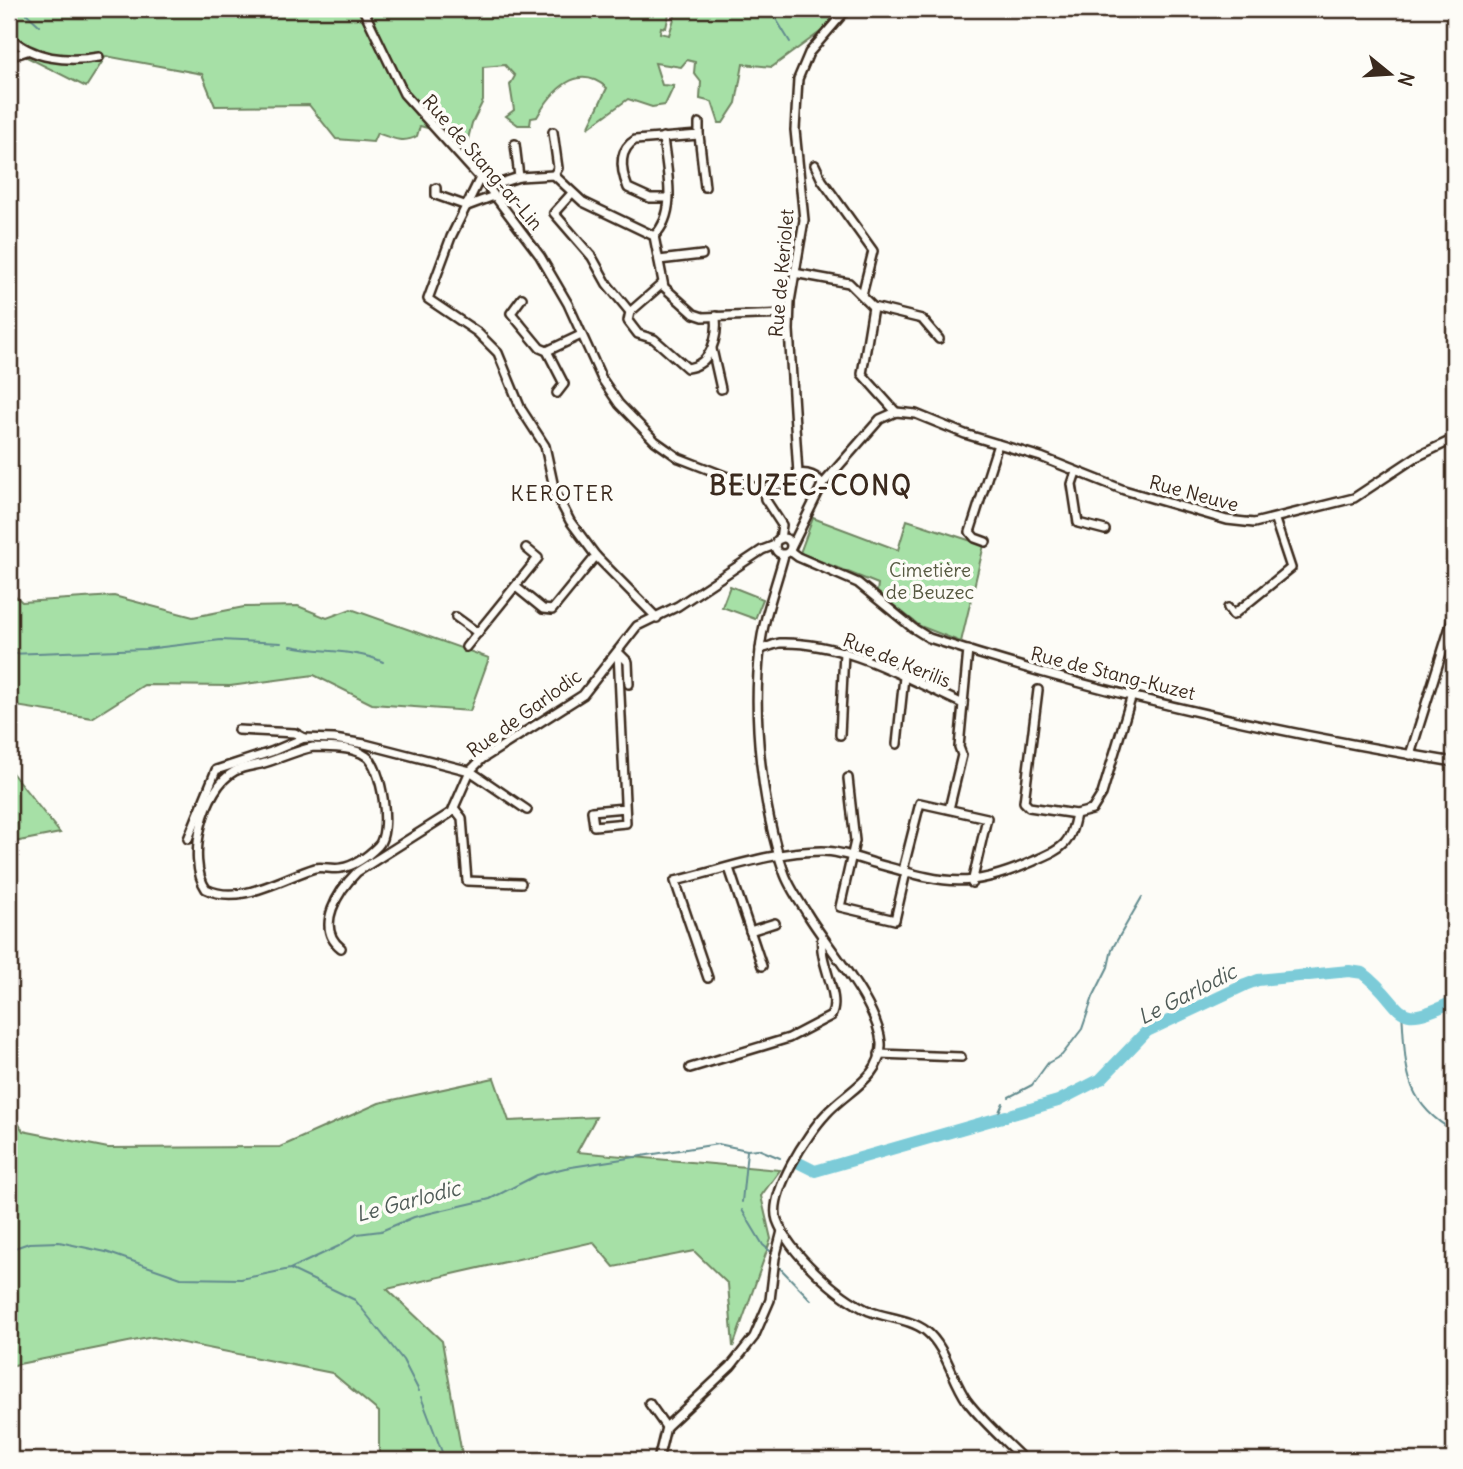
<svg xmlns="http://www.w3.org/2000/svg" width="1463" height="1469" font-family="Delius,sans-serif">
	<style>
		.green { fill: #a6e0a6; stroke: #708562; stroke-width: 2 }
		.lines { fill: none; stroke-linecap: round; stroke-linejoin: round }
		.stream { stroke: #628b8e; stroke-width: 2 }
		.river { stroke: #7ccbd8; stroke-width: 12 }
		.street-casing { stroke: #3b2a1e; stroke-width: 12 }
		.street { stroke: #fdfcf7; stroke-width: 7 }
		.labels { text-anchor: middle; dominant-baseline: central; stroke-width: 7; stroke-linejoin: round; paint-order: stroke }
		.street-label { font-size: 19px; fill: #3b2a1e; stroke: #fdfcf7 }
		.park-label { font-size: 19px; fill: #565840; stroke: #fdfcf7 }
		.neighbourhood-label { font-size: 21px; letter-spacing: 2px; fill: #3b2a1e; stroke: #fdfcf7 }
		.water-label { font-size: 21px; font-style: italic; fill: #4e5a56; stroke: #fdfcf7 }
		.district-label { font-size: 26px; font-weight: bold; letter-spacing: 2px; fill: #3b2a1e; stroke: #fdfcf7 }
	</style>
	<rect width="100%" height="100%" fill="#fdfcf7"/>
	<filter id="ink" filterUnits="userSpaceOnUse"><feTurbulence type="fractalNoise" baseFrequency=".0143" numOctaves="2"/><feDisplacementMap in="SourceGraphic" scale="14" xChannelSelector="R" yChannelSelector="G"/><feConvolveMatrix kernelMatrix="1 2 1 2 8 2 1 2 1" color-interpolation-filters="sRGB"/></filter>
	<g filter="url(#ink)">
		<g class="green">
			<path d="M 9,9 L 670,9 L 666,28 L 661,27 L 660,33 L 669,35 L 677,9 L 842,9 L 823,30 L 772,67 L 743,64 L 736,103 L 723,123 L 719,123 L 712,102 L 700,99 L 701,82 L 694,73 L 695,62 L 687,60 L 681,67 L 655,63 L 662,85 L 674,86 L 665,105 L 652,107 L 628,99 L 588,128 L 607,88 C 577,62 552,91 537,117 L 531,118 L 530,125 L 518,125 L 506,116 L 514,110 L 510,85 L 515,76 L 505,65 L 483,67 L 483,101 L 472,123 L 468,139 L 420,126 L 417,136 C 404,144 391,138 377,133 L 373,142 L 336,139 L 309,105 L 215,106 L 202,74 L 106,56 L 86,87 L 17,52 L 9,55 Z"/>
			<polygon points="813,518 898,550 907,520 984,545 961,642 920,626 877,592 878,584 800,553"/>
			<polygon points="730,586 763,599 755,619 722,607"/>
			<polygon points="9,590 22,602 114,596 193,617 244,607 298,606 327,618 351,609 489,658 470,711 372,704 314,675 230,686 144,685 92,718 9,705"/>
			<polygon points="9,769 60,833 9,843"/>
			<polygon points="494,1078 509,1121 596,1117 577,1152 780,1170 761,1196 771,1239 733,1347 728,1284 694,1251 614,1267 593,1242 387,1289 442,1341 463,1460 379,1460 379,1412 332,1373 153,1337 9,1366 9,1108 23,1131 108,1148 280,1147 379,1103"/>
		</g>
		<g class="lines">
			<g class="stream">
				<polyline points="770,9 790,42"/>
				<polyline points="27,14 40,26"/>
				<path d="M 291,646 C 322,653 355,649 383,662"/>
				<polyline points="9,654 146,649 221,640 281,643"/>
				<path d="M 1402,1012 C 1406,1065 1402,1102 1454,1131"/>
				<polyline points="1009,1097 1032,1085 1048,1063 1062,1055 1082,1029 1093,997 1108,967 1112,949 1142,897"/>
				<polyline points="996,1119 1003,1103"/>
				<polyline points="742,1202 747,1151"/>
				<polyline points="742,1210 763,1245 770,1251"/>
				<polyline points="9,1250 29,1243 59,1242 106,1252 181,1278 241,1279 290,1269 339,1246 357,1234 381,1231 414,1217 490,1199 537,1175 565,1168 718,1144 747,1150 758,1149 780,1158"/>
				<polyline points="779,1267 811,1300"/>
				<polyline points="290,1269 355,1300 403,1360 419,1391"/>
				<polyline points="421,1397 445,1460"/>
			</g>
			<g class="river">
				<path d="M 1101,1079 L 1147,1031 L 1245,985 L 1258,980 L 1349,971 L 1363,973 C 1407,1006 1390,1033 1454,1001"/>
				<polyline points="1013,1114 1058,1101 1097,1081"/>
				<polyline points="799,1163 815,1171 1006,1116"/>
			</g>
			<g class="street-casing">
				<g id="street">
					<polyline points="363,9 404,94 488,187 540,256 568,304 602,379 619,404 655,441 679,458 764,491"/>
					<path d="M 9,36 C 32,60 69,62 99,57"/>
					<polyline points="9,57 27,51"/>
					<polyline points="553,132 558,168 554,175"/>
					<polyline points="699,135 705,187"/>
					<polyline points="515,144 519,177"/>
					<polyline points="815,165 822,180 873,251 862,295"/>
					<polyline points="480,178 451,237 428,299 477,332 498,353 521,409 545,446 555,492 570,521 596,556 657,618"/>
					<polyline points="488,187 519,177 554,175 583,202 654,236"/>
					<polyline points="436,188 436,195 467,206"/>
					<polyline points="572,193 554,213 592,257 607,284 630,312"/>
					<path d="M 668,198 L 650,198 L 628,188 C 621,171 617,151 635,140 L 699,135 L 699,123"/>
					<polyline points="467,206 494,196"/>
					<polyline points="654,236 664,287 694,314 703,317 789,314"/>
					<path d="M 654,236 C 679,212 666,169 663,137"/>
					<polyline points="659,260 702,255"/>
					<polyline points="794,273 849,283 873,307 922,319 939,339"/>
					<path d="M 662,284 L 630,312 L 628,321 L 638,334 L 654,339 L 687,368 C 712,365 718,336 716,316"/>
					<polyline points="522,298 511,313 540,348 547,351 564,384 557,393"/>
					<polyline points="873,307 862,374 896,412"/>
					<polyline points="712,349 721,389"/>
					<polyline points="547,351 581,335"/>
					<polyline points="1076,472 1072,484 1078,523 1105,530"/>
					<polyline points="798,474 789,330 790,302 804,220 795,130 798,79 809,53 847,9"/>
					<path d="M 798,474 C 806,472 819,476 822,485"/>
					<polyline points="764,491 765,499 782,525 780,539"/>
					<polyline points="764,491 772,485 789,485 798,474"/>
					<circle cx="783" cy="546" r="8"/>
					<polyline points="986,542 975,538 970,532 998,444"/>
					<polyline points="791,548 822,485 880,419 896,412 916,414 965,434 1041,457 1124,490 1227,520 1254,523 1354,498 1416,457 1454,439"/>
					<path d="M 790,551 L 798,557 L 858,583 L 913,628 L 929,638 C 1100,694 1277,733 1454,762"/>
					<path d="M 784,555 C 776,586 763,618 760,650 C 752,718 762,808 784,872 C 789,887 800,902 808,915 C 828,948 878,1004 881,1043 C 883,1077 845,1092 826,1114 C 808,1133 768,1194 777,1220 C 789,1253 838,1297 869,1311 C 887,1318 911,1319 926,1331 C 946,1347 952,1380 967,1401 C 983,1422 1005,1441 1024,1460"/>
					<polyline points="516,587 543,609 552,610 596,556"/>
					<polyline points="1228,608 1233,615 1291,568 1275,520"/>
					<polyline points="456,617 478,633"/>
					<polyline points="466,647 538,558 526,548"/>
					<path d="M 760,649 C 767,648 773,644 780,643 C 844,641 906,678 963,704"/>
					<polyline points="618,652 626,823 594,826 592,811 625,808"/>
					<polyline points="618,652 628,662 629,684"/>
					<polyline points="1038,690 1024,802 1029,807 1076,814 1092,810 1102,794 1132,695"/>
					<polyline points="238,730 295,733 304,738"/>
					<polyline points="840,735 844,652"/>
					<polyline points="897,744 904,677"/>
					<path d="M 313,747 C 329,748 352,746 366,756 C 382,766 392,832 378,846 C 368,856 355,866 341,868 C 333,870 323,866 315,868 C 282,878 240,906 206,889 C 186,860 203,788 235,771 C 242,767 252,766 261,764 C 279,759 295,751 313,747 Z"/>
					<polyline points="1410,755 1454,614"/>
					<polyline points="848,778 855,841 840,907 895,920 906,872 904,866 920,803 987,818 972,883"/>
					<polyline points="454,808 462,818 467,881 521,883"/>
					<polyline points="949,809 962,755 959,747 968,650"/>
					<polyline points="188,839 216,770 271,752 304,738 334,739 365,744 470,771 527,810"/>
					<polyline points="729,868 762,966"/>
					<polyline points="750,931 775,923"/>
					<path d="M 341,948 C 314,927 339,890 357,872 L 452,812 L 470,771 L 482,759 L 583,695 L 637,626 L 678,606 L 762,550 L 775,545"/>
					<path d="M 708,978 L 675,881 C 722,870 773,851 822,851 C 839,851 858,858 874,863 C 943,882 965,892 1034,861 C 1063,848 1070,846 1076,814"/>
					<polyline points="879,1054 961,1057"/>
					<path d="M 690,1068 L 789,1038 L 831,1016 C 842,996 818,963 822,937"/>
					<polyline points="649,1403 666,1427"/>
					<polyline points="658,1460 666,1427 731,1366 754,1337 770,1300 775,1258 782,1231"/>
				</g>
			</g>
			<use href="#street" class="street"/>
		</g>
	</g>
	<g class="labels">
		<g class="street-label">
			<text transform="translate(483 162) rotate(49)">Rue de Stang-ar-Lin</text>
			<text transform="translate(781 273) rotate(-85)">Rue de Keriolet</text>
			<text transform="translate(1194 493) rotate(15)">Rue Neuve</text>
			<text transform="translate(897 660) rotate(22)">Rue de Kerilis</text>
			<text transform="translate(1113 673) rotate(14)">Rue de Stang-Kuzet</text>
			<text transform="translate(524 713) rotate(-36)">Rue de Garlodic</text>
		</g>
		<g class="park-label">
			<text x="930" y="570">Cimetière<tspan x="930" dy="22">de Beuzec</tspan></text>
		</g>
		<g class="neighbourhood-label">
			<text x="563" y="493">KEROTER</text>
		</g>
		<g class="water-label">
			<text transform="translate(1187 994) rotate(-27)">Le Garlodic</text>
			<text transform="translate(408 1201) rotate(-15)">Le Garlodic</text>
		</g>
		<g class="district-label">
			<text x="811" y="485">BEUZEC-CONQ</text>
		</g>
	</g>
	<rect width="1463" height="1469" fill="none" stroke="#fdfcf7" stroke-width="35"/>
	<rect x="18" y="18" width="1428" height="1434" fill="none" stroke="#3b2a1e" stroke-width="2.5" filter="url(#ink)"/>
	<g transform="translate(1390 74) rotate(108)" stroke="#fdfcf7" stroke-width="5" paint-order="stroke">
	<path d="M0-5L12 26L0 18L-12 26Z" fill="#3b2a1e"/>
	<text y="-10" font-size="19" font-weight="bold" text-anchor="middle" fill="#3b2a1e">N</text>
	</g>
</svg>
